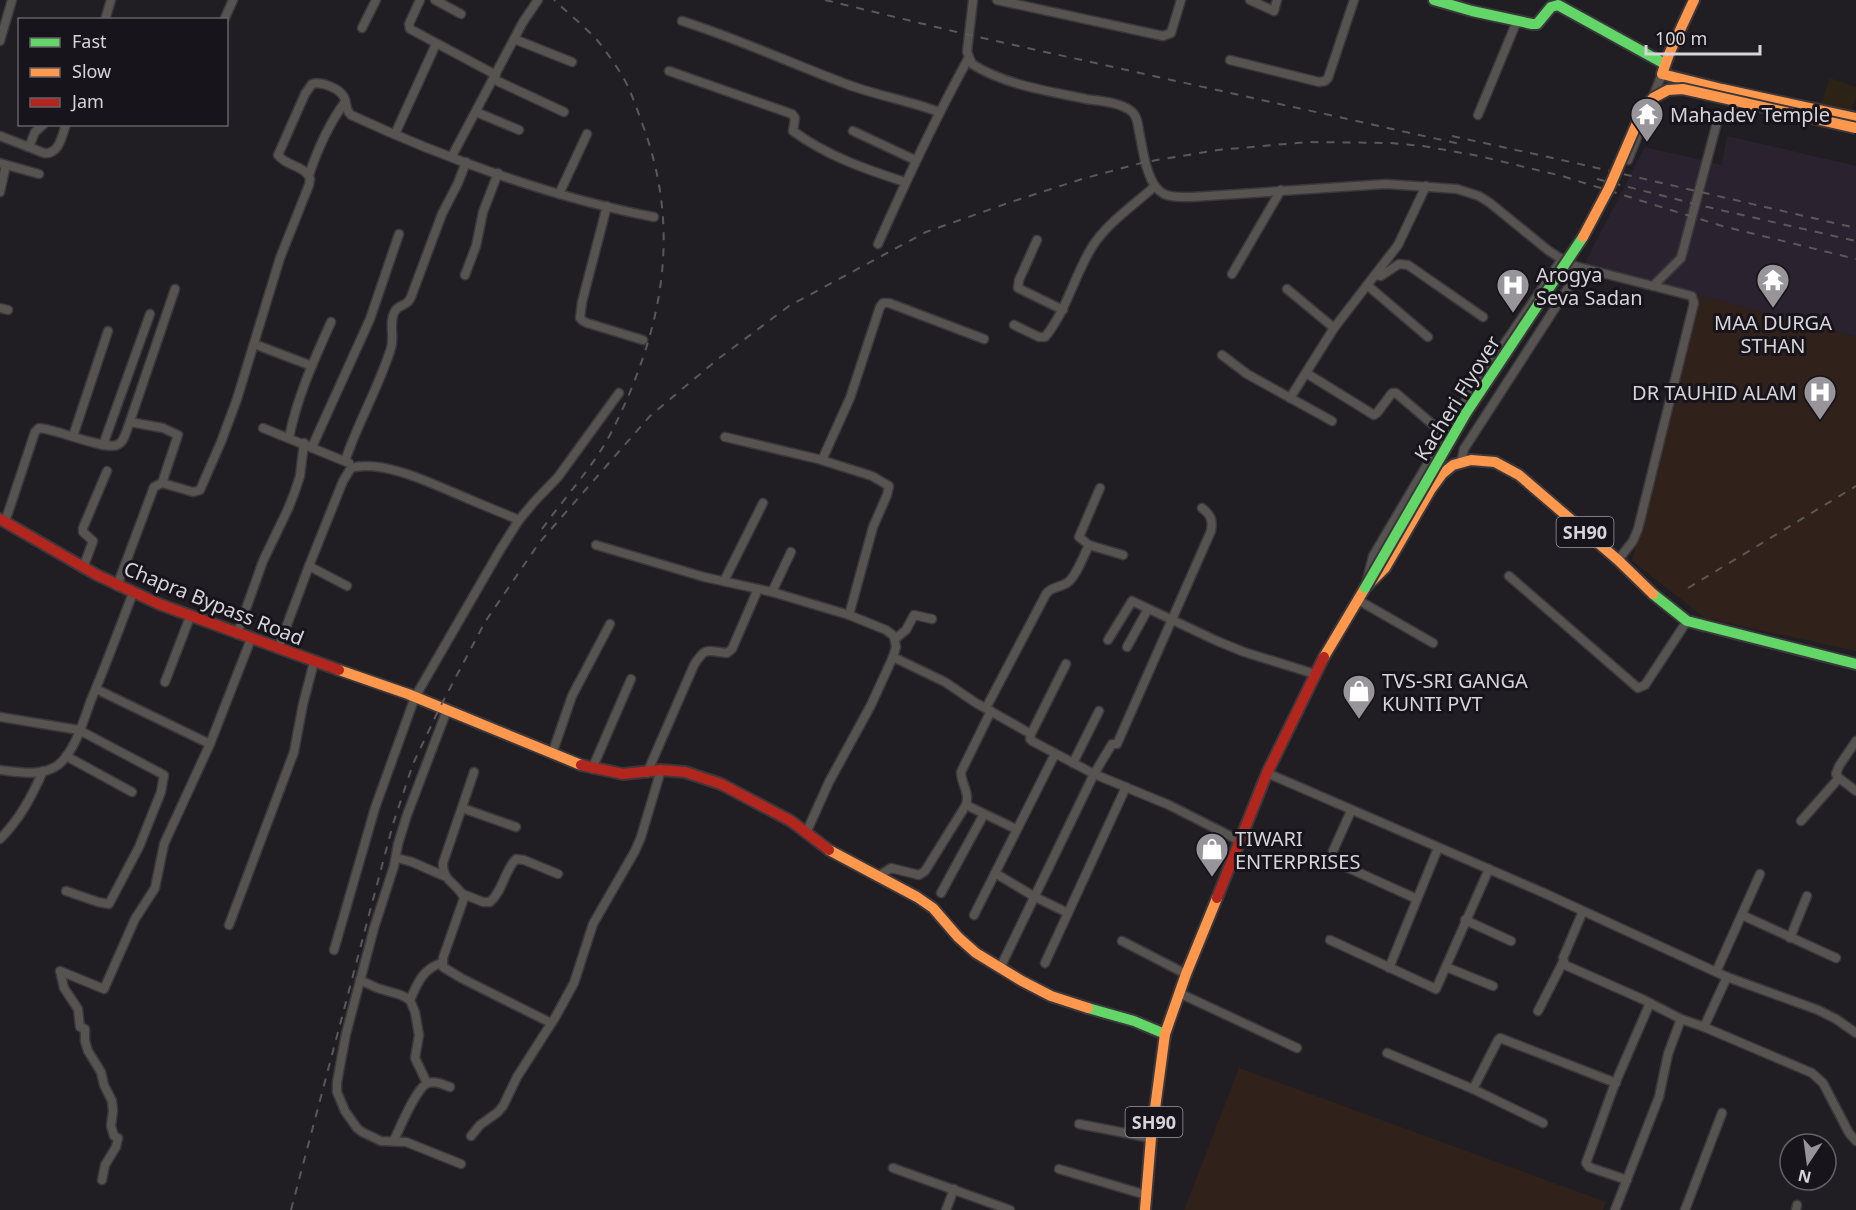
<svg xmlns="http://www.w3.org/2000/svg" width="1856" height="1210" font-family="'Noto Sans',sans-serif">
	<style>
		.built { fill: #2a232f }
		.industrial { fill: #30211a }
		.education { fill: #2b2316 }
		.lines { fill: none; stroke-linecap: round; stroke-linejoin: round }
		.street-casing { stroke: #3a383c; stroke-width: 11 }
		.fast-casing { stroke: #3a383c; stroke-width: 14 }
		.slow-casing { stroke: #3a383c; stroke-width: 14 }
		.jam-casing { stroke: #3a383c; stroke-width: 14 }
		.street { stroke: #565350; stroke-width: 8 }
		.fast { stroke: #63d668; stroke-width: 10 }
		.slow { stroke: #ff974d; stroke-width: 10 }
		.jam { stroke: #b3261e; stroke-width: 10 }
		.rail { stroke: #5a5858; stroke-width: 2; stroke-dasharray: 8 8; stroke-linecap: butt }
		.fast-bridge-casing { stroke: #3a383c; stroke-width: 14; stroke-linecap: butt }
		.slow-bridge-casing { stroke: #3a383c; stroke-width: 14; stroke-linecap: butt }
		.fast-bridge { stroke: #63d668; stroke-width: 10 }
		.slow-bridge { stroke: #ff974d; stroke-width: 10 }
		.labels { text-anchor: middle; dominant-baseline: central; stroke-width: 6; stroke-linejoin: round; paint-order: stroke }
		.shield { fill: #17141b; stroke: #9d9ba1; stroke-width: 1.5 }
		.shield-label { font-size: 18px; font-weight: bold; fill: #d7d5da }
		.poi-label { font-size: 20px; fill: #d7d5da; stroke: #17141b; text-anchor: start }
		.street-label { font-size: 20px; fill: #d7d5da; stroke: #17141b }
	</style>
	<rect width="100%" height="100%" fill="#211e23"/>
	<polygon class="built" points="1727,136 1856,166 1856,337 1584,265 1645,147 1722,165"/>
	<g class="industrial">
		<polygon points="1698,295 1856,337 1856,651 1705,618 1632,561"/>
		<polygon points="1239,1068 1606,1202 1603,1210 1184,1210"/>
	</g>
	<polygon class="education" points="1830,78 1856,87 1856,97 1849,116 1820,106"/>
	<g class="lines">
		<g class="street-casing">
			<g id="street">
				<polyline points="420,0 409,24 410,29 496,75"/>
				<polyline points="435,0 461,14"/>
				<path d="M 973,0 L 967,52 L 972,64 C 1005,85 1048,91 1086,99 C 1099,101 1120,102 1131,111 C 1137,115 1138,124 1139,131 C 1143,149 1146,185 1164,194 C 1173,198 1183,197 1192,197 L 1386,184 L 1457,189 L 1479,196 L 1490,203 L 1549,251 L 1571,265 L 1692,296 L 1694,303 L 1638,529 L 1633,541 L 1618,560"/>
				<polyline points="997,0 1163,36 1171,33 1181,0"/>
				<polyline points="1250,0 1274,11 1277,0"/>
				<polyline points="105,20 111,0"/>
				<polyline points="224,20 233,0"/>
				<path d="M 682,21 C 736,38 788,62 841,82 C 873,95 907,100 939,112"/>
				<polyline points="362,28 376,0"/>
				<polyline points="514,39 572,62"/>
				<polyline points="0,41 12,0"/>
				<polyline points="1230,60 1319,82 1325,81 1328,78 1354,0"/>
				<path d="M 669,71 L 792,114 L 795,118 L 793,131 C 827,156 865,169 905,182"/>
				<polyline points="493,79 564,112"/>
				<polyline points="476,112 519,130"/>
				<polyline points="1478,115 1517,21"/>
				<polyline points="853,131 915,160"/>
				<polyline points="395,134 436,44"/>
				<path d="M 0,136 L 44,153 C 59,155 62,136 66,124"/>
				<polyline points="29,147 35,132 44,124"/>
				<polyline points="452,156 523,22 538,0"/>
				<polyline points="1628,160 1662,74"/>
				<polyline points="0,163 39,174"/>
				<path d="M 309,175 C 318,148 328,125 345,102"/>
				<polyline points="0,192 6,165"/>
				<polyline points="559,194 587,134"/>
				<polyline points="607,206 582,302 580,318 583,321 587,323 643,340"/>
				<polyline points="1037,240 1019,280 1018,288 1063,310"/>
				<path d="M 878,244 C 906,181 935,119 968,59"/>
				<polyline points="1232,274 1281,190"/>
				<polyline points="465,275 476,246 483,212 498,173"/>
				<polyline points="1375,275 1381,276 1399,264 1408,265 1483,317"/>
				<polyline points="1367,285 1428,337"/>
				<polyline points="1653,286 1681,258 1719,115"/>
				<polyline points="1287,289 1334,328"/>
				<polyline points="0,308 8,310"/>
				<path d="M 1014,325 L 1039,337 L 1045,337 C 1067,310 1074,276 1092,247 C 1108,222 1133,206 1155,186"/>
				<polyline points="254,344 312,366"/>
				<polyline points="1222,355 1247,374 1332,421"/>
				<polyline points="1306,373 1374,415 1377,413 1392,393 1396,393 1445,435"/>
				<polyline points="1290,398 1334,328 1398,245 1426,186"/>
				<polyline points="130,422 163,428 178,435 162,483"/>
				<polyline points="263,428 349,463"/>
				<polyline points="73,436 108,331"/>
				<polyline points="725,437 818,459 872,476 889,486 887,495 873,527 849,615"/>
				<path d="M 289,438 C 297,397 314,360 331,322"/>
				<polyline points="103,445 150,314"/>
				<polyline points="312,447 370,319 399,234"/>
				<polyline points="822,460 850,398 880,307 883,303 889,303 984,339"/>
				<path d="M 345,461 C 358,422 379,387 391,348 C 395,336 388,323 395,311 C 399,304 407,307 411,297 L 442,214 L 458,183 L 466,162"/>
				<polyline points="1461,462 1464,449 1581,268"/>
				<polyline points="1100,488 1079,537 1089,545 1123,555"/>
				<path d="M 5,522 L 35,432 L 39,428 C 56,429 104,450 117,445 C 123,443 125,435 127,430 L 175,289"/>
				<polyline points="596,545 704,577 772,592 849,615 886,630 894,636 896,647 893,657 871,705 829,782 806,833"/>
				<polyline points="309,566 347,586"/>
				<polyline points="83,568 93,541 83,532 83,528 107,471"/>
				<polyline points="1509,576 1638,688 1645,685 1687,621"/>
				<polyline points="724,581 763,503"/>
				<polyline points="1366,584 1373,556 1460,409 1562,259"/>
				<path d="M 117,586 L 154,487 L 162,483 L 193,492 L 200,490 L 221,442 L 237,399 L 280,258 L 309,185 L 310,179 C 305,165 287,167 278,155 L 305,94 L 312,84 C 321,81 339,88 344,97 C 348,104 344,109 351,115 C 444,158 553,198 654,217"/>
				<polyline points="772,592 791,552"/>
				<polyline points="1358,600 1433,643"/>
				<polyline points="237,634 263,561 288,509 294,494 300,476 304,443"/>
				<polyline points="895,639 906,630 914,615 932,619"/>
				<polyline points="1108,640 1132,601 1217,641 1244,652 1315,674"/>
				<polyline points="1127,647 1148,609"/>
				<path d="M 278,649 L 309,566 L 343,481 L 351,468 C 384,458 441,488 471,500 C 487,507 503,513 519,520"/>
				<polyline points="893,657 945,682 976,703 1031,734"/>
				<polyline points="1066,664 1031,734 1030,739 1032,741 1094,774 1169,805 1240,841"/>
				<polyline points="165,682 190,617"/>
				<polyline points="96,689 210,744"/>
				<path d="M 986,708 L 1046,594 C 1052,586 1059,588 1067,583 C 1076,577 1084,555 1089,545"/>
				<polyline points="447,710 407,815 398,844 394,866 374,928 346,1034 337,1082 337,1092 345,1111 357,1128 362,1132 381,1141 406,1142 461,1164"/>
				<polyline points="0,717 79,730 164,775 161,792 139,847 109,904 98,902 66,891"/>
				<polyline points="1856,741 1839,766 1836,774 1839,778 1856,791"/>
				<polyline points="552,754 572,696 610,624"/>
				<polyline points="66,756 132,792"/>
				<polyline points="1073,763 1099,711"/>
				<polyline points="592,769 631,679"/>
				<path d="M 0,770 C 19,772 41,777 58,765 C 75,752 84,719 91,700 C 106,665 119,629 133,593"/>
				<path d="M 474,772 L 443,863 C 442,882 458,883 464,898 L 443,958 L 443,967 L 461,978 L 551,1023"/>
				<path d="M 647,773 L 694,665 C 706,646 707,651 727,653 L 732,649 L 758,589"/>
				<polyline points="1267,773 1544,893 1727,977 1818,1010 1836,1019 1856,1033"/>
				<polyline points="966,805 1016,829"/>
				<polyline points="462,808 516,827"/>
				<polyline points="1351,811 1333,851 1333,861 1417,899"/>
				<polyline points="1801,821 1839,778"/>
				<path d="M 0,839 C 20,819 32,796 43,771"/>
				<polyline points="397,858 412,862 444,876"/>
				<polyline points="995,873 1035,897 1068,913"/>
				<path d="M 877,877 L 891,868 L 919,875 L 925,871 L 966,805 C 970,792 961,784 961,772 L 991,711"/>
				<polyline points="941,893 984,814"/>
				<path d="M 463,894 L 483,902 L 490,902 C 503,891 504,871 516,859 L 524,860 L 558,874"/>
				<polyline points="1583,911 1563,958 1565,965 1642,999 1681,1019"/>
				<polyline points="974,915 1055,754"/>
				<polyline points="1742,915 1836,958"/>
				<polyline points="1465,920 1511,941"/>
				<polyline points="229,925 294,752 303,704 314,662"/>
				<polyline points="1790,938 1807,896"/>
				<polyline points="1330,940 1436,989 1489,869"/>
				<polyline points="1122,941 1186,974"/>
				<polyline points="334,950 375,808 415,697 500,550 519,520 534,502 558,477 619,393"/>
				<polyline points="1045,963 1126,787"/>
				<polyline points="1446,967 1493,986"/>
				<path d="M 1000,968 L 1094,774 L 1112,744 L 1117,744 L 1211,531 C 1213,520 1211,515 1202,508"/>
				<polyline points="1389,968 1438,848"/>
				<polyline points="1716,972 1760,874"/>
				<polyline points="360,980 377,988 401,995 410,1000 415,1012 419,1035 415,1058 427,1083"/>
				<polyline points="1179,993 1297,1048"/>
				<path d="M 410,1000 C 417,984 423,968 442,963"/>
				<polyline points="1538,1011 1563,962"/>
				<polyline points="1704,1027 1812,1073 1823,1083 1849,1133 1856,1141"/>
				<polyline points="1387,1053 1473,1089 1543,1123"/>
				<polyline points="1473,1089 1498,1040 1500,1038 1616,1083"/>
				<polyline points="1079,1124 1151,1138"/>
				<polyline points="471,1136 480,1125 498,1112 503,1106 517,1077 556,1016 574,983 593,924 635,851 641,837 661,770"/>
				<path d="M 394,1140 C 400,1128 415,1091 426,1084 C 433,1080 442,1084 450,1087"/>
				<polyline points="893,1168 1010,1210"/>
				<polyline points="1059,1169 1146,1195"/>
				<polyline points="102,1180 105,1165 116,1147 118,1138 114,1136 111,1126 113,1111 112,1101 104,1085 101,1072 88,1051 85,1041 85,1029 80,1027 78,1009 64,988 60,971 104,989 135,919 155,888 164,844 210,744 251,639"/>
				<polyline points="1627,1180 1589,1167 1586,1163 1614,1086 1650,1003"/>
				<polyline points="946,1210 954,1189"/>
				<polyline points="1615,1210 1659,1097 1668,1054 1681,1019 1704,1027 1727,977"/>
				<polyline points="1685,1210 1722,1113"/>
				<polyline points="1796,1210 1797,1205"/>
			</g>
		</g>
		<g class="fast-casing">
			<g id="fast">
				<polyline points="1434,0 1472,11 1532,24 1537,24 1551,7 1558,5 1665,64"/>
				<polyline points="1653,594 1687,621 1856,664"/>
				<polyline points="1088,1008 1134,1021 1165,1034"/>
			</g>
		</g>
		<g class="slow-casing">
			<g id="slow">
				<polyline points="1694,0 1669,54 1662,74 1722,89 1856,118"/>
				<polyline points="1324,657 1365,588 1385,568 1431,489 1442,474 1453,465 1471,460 1495,462 1519,475 1618,560 1653,594"/>
				<polyline points="339,670 408,694 581,765"/>
				<polyline points="829,850 917,897 933,908 958,937 976,953 1022,981 1051,996 1088,1008"/>
				<polyline points="1145,1210 1151,1138 1165,1034 1186,974 1217,898"/>
			</g>
		</g>
		<g class="jam-casing">
			<g id="jam">
				<polyline points="0,519 97,575 159,604 339,670"/>
				<polyline points="581,765 623,774 661,770 685,772 721,784 791,821 829,850"/>
				<polyline points="1217,898 1267,773 1324,657"/>
			</g>
		</g>
		<use href="#street" class="street"/>
		<use href="#fast" class="fast"/>
		<use href="#slow" class="slow"/>
		<use href="#jam" class="jam"/>
		<g class="rail">
			<polyline points="825,0 969,35 1460,144"/>
			<polyline points="1452,136 1571,162 1856,228"/>
			<polyline points="1597,179 1703,206 1856,241"/>
			<path d="M 542,529 C 565,497 593,467 611,433 C 662,332 683,232 642,123 C 638,112 634,100 629,89 C 624,76 606,51 597,40 C 584,26 568,13 554,0"/>
			<polyline points="1688,588 1856,486"/>
			<polyline points="291,1210 393,824 413,764 440,707 485,622 539,543 650,416 718,359 789,306 926,232 1011,202 1082,179 1145,162 1218,150 1308,142 1391,143 1423,146 1479,156 1562,176 1722,226 1856,259"/>
		</g>
		<g class="fast-bridge-casing">
			<polyline id="fast-bridge" points="1365,588 1466,413 1583,237"/>
		</g>
		<g class="slow-bridge-casing">
			<polyline id="slow-bridge" points="1583,237 1609,188 1643,109 1653,98 1668,90 1683,89 1856,128"/>
		</g>
		<use href="#fast-bridge" class="fast-bridge"/>
		<use href="#slow-bridge" class="slow-bridge"/>
	</g>
	<defs>
		<g id="temple-pin" transform="scale(1.725)"><path d="M0 17L-7.5 6A9.5 9.5 0 1 1 7.5 6Z" fill="#97959a" stroke="#17141b"/><path d="M0-6L5-2H3V0L6.5 2.5H4V6H1.5V3h-3V6H-4V2.5H-6.5L-3 0V-2H-5Z" fill="#fff"/></g>
		<g id="hospital-pin" transform="scale(1.725)"><path d="M0 17L-7.5 6A9.5 9.5 0 1 1 7.5 6Z" fill="#97959a" stroke="#17141b"/><path d="M-5-5h3v3.5h4V-5h3V5h-3V1.5h-4V5h-3Z" fill="#fff"/></g>
		<g id="shop-pin" transform="scale(1.725)"><path d="M0 17L-7.5 6A9.5 9.5 0 1 1 7.5 6Z" fill="#97959a" stroke="#17141b"/><path d="M-5-2.5h2.3a2.7 3.5 0 0 1 5.4 0H5L5.5 6h-11ZM-1.5-2.5h3a1.5 2.3 0 0 0-3 0Z" fill="#fff"/></g>
	</defs>
	<g fill-rule="evenodd">
		<use href="#temple-pin" x="1647" y="114"/>
		<use href="#temple-pin" x="1773" y="280"/>
		<use href="#hospital-pin" x="1513" y="285"/>
		<use href="#hospital-pin" x="1820" y="392"/>
		<use href="#shop-pin" x="1359" y="691"/>
		<use href="#shop-pin" x="1212" y="849"/>
	</g>
	<g class="labels">
		<g class="shield">
			<rect x="1556.5" y="517" width="57" height="30" rx="4.5"/>
			<rect x="1125.5" y="1107" width="57" height="30" rx="4.5"/>
		</g>
		<g class="shield-label">
			<text x="1585" y="532">SH90</text>
			<text x="1154" y="1122">SH90</text>
		</g>
		<g class="poi-label">
			<text x="1670" y="114">Mahadev Temple</text>
			<text x="1536" y="274">Arogya<tspan x="1536" dy="23">Seva Sadan</tspan></text>
			<text x="1773" y="322" text-anchor="middle">MAA DURGA<tspan x="1773" dy="23">STHAN</tspan></text>
			<text x="1797" y="392" text-anchor="end">DR TAUHID ALAM</text>
			<text x="1382" y="680">TVS-SRI GANGA<tspan x="1382" dy="23">KUNTI PVT</tspan></text>
			<text x="1235" y="838">TIWARI<tspan x="1235" dy="23">ENTERPRISES</tspan></text>
		</g>
		<g class="street-label">
			<text transform="translate(1457 398) rotate(-58)">Kacheri Flyover</text>
			<text transform="translate(214 603) rotate(22)">Chapra Bypass Road</text>
		</g>
	</g>
	<rect x="18" y="18" width="210" height="108" fill="#17141b" stroke="#646167" stroke-width="1.5"/>
	<rect x="30" y="38" width="30" height="9" fill="#63d668" stroke="#646167" stroke-width="1.5"/>
	<text x="72" y="48" font-size="18" fill="#d7d5da">Fast</text>
	<rect x="30" y="68" width="30" height="9" fill="#ff974d" stroke="#646167" stroke-width="1.5"/>
	<text x="72" y="78" font-size="18" fill="#d7d5da">Slow</text>
	<rect x="30" y="98" width="30" height="9" fill="#b3261e" stroke="#646167" stroke-width="1.5"/>
	<text x="72" y="108" font-size="18" fill="#d7d5da">Jam</text>
	<g transform="translate(1808 1162) rotate(193)"><circle r="28" fill="#17141b" stroke="#646167" stroke-width="1.5"/>
	<path d="M0-4.5L10 22L0 15L-10 22Z" fill="#97959a"/>
	<text y="-9" font-size="16" font-weight="bold" text-anchor="middle" fill="#d7d5da">N</text>
	</g>
	<path d="M1646 45v9h114v-9" fill="none" stroke="#d7d5da" stroke-width="3"/>
	<text x="1655" y="45" font-size="18" fill="#d7d5da" stroke="#17141b" stroke-width="4.5" paint-order="stroke">100 m</text>
</svg>
